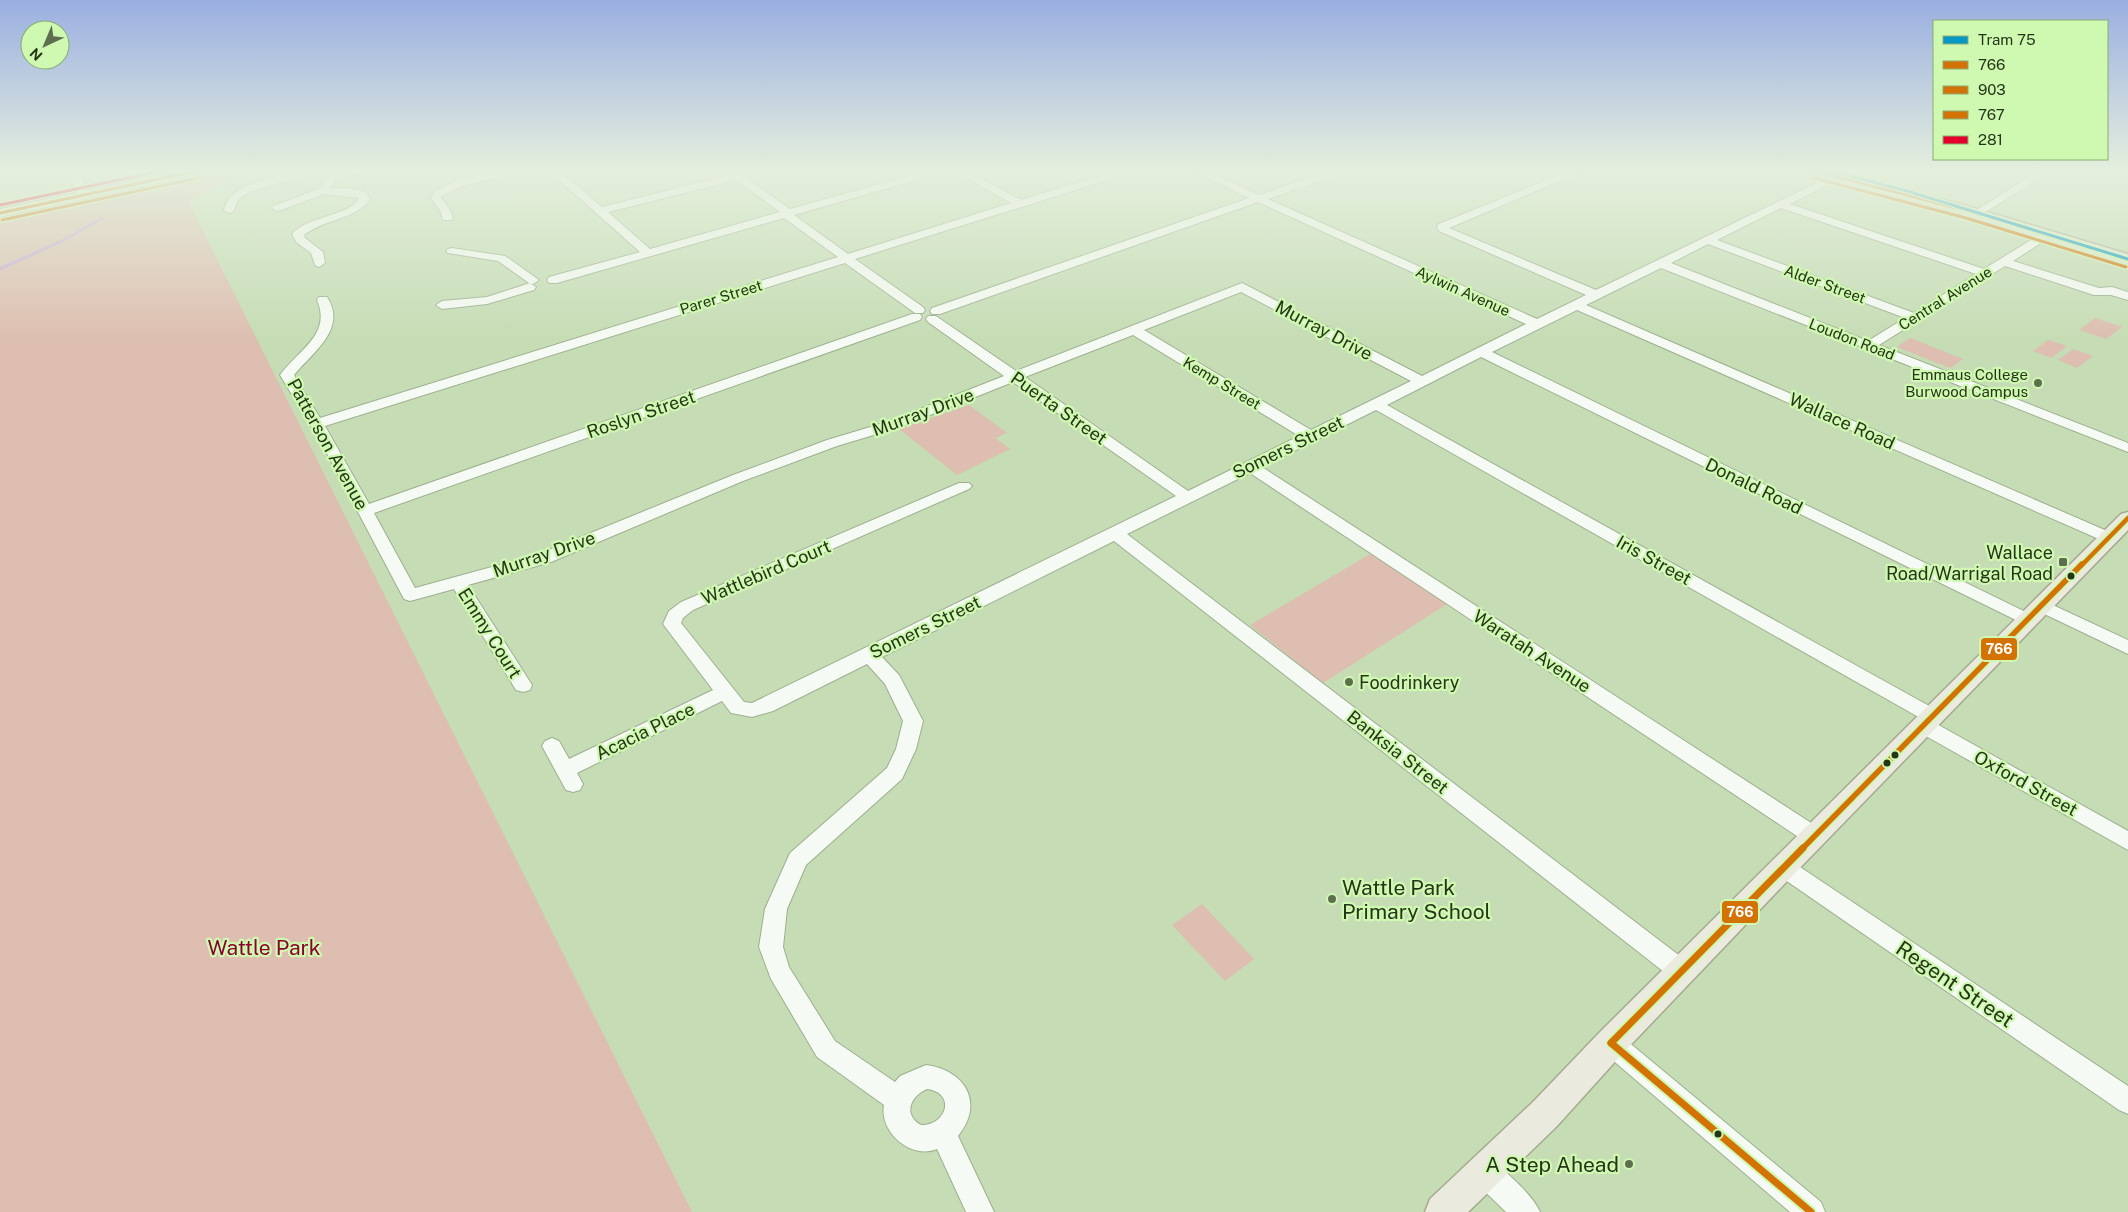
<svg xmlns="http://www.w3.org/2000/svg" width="2128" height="1212" font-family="'Public Sans',sans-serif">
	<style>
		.green { fill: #ddbeb0 }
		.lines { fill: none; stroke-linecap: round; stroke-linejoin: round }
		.stream { stroke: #c6a8d6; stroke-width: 3 }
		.minor-casing { stroke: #9daf8f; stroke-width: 2 }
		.major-casing { stroke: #a5aa8f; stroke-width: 3 }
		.highway-casing { stroke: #a5aa8f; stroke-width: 3 }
		.minor { fill: #f6faf4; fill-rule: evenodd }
		.major { fill: #eaeadf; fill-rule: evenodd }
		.highway { fill: #e3e0d3; fill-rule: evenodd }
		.bus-1-far3-casing { stroke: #cff9b1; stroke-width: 5.5 }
		.bus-1-far2-casing { stroke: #cff9b1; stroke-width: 8 }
		.bus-1-far1-casing { stroke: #cff9b1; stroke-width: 9 }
		.bus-1-casing { stroke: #cff9b1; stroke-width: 11 }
		.bus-2-casing { stroke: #cff9b1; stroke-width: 5.5 }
		.bus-3-casing { stroke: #cff9b1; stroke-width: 5.5 }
		.bus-4-casing { stroke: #cff9b1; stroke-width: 5.5 }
		.bus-1-far3 { stroke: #d37305; stroke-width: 3 }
		.bus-1-far2 { stroke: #d37305; stroke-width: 4.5 }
		.bus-1-far1 { stroke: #d37305; stroke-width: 5.5 }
		.bus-1 { stroke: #d37305; stroke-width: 7 }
		.bus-2 { stroke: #d37305; stroke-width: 3 }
		.bus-3 { stroke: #d37305; stroke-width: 3 }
		.bus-4 { stroke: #e4002b; stroke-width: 3 }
		.tram-1-casing { stroke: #cff9b1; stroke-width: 5.5 }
		.tram-1 { stroke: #0698c2; stroke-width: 3 }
		.poi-dot { fill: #5d6f4f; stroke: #cff9b1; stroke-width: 2 }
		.bus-dot { fill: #253518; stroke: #cff9b1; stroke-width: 2 }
		.labels { text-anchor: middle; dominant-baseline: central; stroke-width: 4.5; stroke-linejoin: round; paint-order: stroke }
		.far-street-label { font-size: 15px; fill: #253518; stroke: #cff9b1 }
		.far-poi-label { font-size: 15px; fill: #253518; stroke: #cff9b1; text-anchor: end }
		.street-label { font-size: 18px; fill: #253518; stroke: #cff9b1 }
		.poi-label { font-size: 18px; fill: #253518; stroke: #cff9b1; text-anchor: end }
		.near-poi-label { font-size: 21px; fill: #253518; stroke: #cff9b1; text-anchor: start }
		.near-park-label { font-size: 21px; fill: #8a022f; stroke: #cff9b1 }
		.near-street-label { font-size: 21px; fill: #253518; stroke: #cff9b1 }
		.line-badge { stroke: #cff9b1; stroke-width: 2 }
		.badge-label { font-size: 14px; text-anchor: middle; font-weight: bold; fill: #fff }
	</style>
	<rect width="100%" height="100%" fill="#c5dcb4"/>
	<g class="green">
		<polygon points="219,171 241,171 243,174 188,201 692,1212 0,1212 0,218"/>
		<polygon points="2095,318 2122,327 2106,339 2079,330"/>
		<polygon points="1910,338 1963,359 1950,368 1897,347"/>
		<polygon points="2048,340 2067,346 2051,358 2033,351"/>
		<polygon points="2073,349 2093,356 2077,368 2058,360"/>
		<polygon points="969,405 1007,433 995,438 1010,449 957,475 899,429"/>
		<polygon points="1372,553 1447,604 1323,683 1250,625"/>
		<polygon points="1202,904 1254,959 1225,981 1172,925"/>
	</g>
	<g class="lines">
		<polyline class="stream" points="0,269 62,241 102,218"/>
		<g class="minor-casing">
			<g id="minor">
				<polygon points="69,171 79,171 87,195 86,197 82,198 77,195"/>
				<path d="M 299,171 L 315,171 L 314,173 L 249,192 L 238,200 L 233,212 L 229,213 L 224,210 C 230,182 275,178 299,171 Z"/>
				<path d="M 332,171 L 364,171 L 359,174 L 338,177 L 330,188 C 342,189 367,185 370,200 C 354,220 324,219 304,235 L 305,238 L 323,252 L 325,263 L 319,267 L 315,265 L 311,253 L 296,242 L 292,234 C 307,216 351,216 359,198 L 324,194 L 281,210 L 277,211 L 272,208 L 273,206 L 319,189 Z"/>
				<path d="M 502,171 L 520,171 L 519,173 L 462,186 L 442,196 L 441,198 L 450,210 L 453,218 L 451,220 L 443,220 L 440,210 L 431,198 C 440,180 484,175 502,171 Z"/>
				<path d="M 549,171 L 560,171 L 602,207 L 729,175 L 725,171 L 739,172 L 762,171 L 761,173 L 745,177 L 790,209 L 926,171 L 942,171 L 941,173 L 794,215 L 848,254 L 1011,203 L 955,171 L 967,171 L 1021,200 L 1116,171 L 1131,171 L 1130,173 L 855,259 L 923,307 L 925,310 L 923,313 L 915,313 L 845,263 L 325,426 L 369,504 L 912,314 L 920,314 L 922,317 L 920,320 L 374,513 L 415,588 L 539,554 L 733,475 L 827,440 L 887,422 L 1004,376 L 928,322 L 926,319 L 928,316 L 936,316 L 1016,371 L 1242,283 L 1422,376 L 1526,324 L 1258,202 L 940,314 L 932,314 L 930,311 L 932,308 L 1249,198 L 1193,171 L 1206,171 L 1259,195 L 1328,171 L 1343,171 L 1342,173 L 1268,199 L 1537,319 L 1586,295 L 1439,231 L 1437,226 L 1439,224 L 1569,171 L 1583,171 L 1449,228 L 1596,290 L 1837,173 L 1842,176 L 1841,178 L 1790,204 L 1984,269 L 2042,233 L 2050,233 L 2052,235 L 2050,237 L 2013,261 L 2099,288 L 2112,287 L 2128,292 L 2128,300 L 2111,295 L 2094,295 L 2005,266 L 1879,345 L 2128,443 L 2128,452 L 1661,268 L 1586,305 L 2114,534 L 2116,538 L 2114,542 L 2108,543 L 1577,310 L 1492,352 L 2034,616 L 2037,620 L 2034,624 L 2028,626 L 1481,357 L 1387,405 L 1940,712 L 1943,717 L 1940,722 L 1935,723 L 2128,831 L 2128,850 L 1917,731 L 1914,726 L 1917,721 L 1922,719 L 1376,410 L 1262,467 L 1822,830 L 1825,836 L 1822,842 L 1814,845 L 1806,842 L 1250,473 L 1127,534 L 1689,963 L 1693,971 L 1689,979 L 1681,982 L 1673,979 L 1114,541 L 882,657 L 899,675 L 923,721 L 916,749 L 902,779 L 806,865 L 787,909 L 783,947 L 789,967 L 835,1041 L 895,1082 L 900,1076 L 926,1065 C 965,1070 985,1103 958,1136 L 994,1212 L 966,1212 L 937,1149 C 911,1160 879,1132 884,1105 L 817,1057 L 771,979 L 759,947 L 765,909 L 790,853 L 887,768 L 896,749 L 903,721 L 885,684 L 867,664 L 773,711 L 752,717 L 731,713 L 722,701 L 577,773 L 583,784 L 580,790 L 573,792 L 566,790 L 542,746 L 545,741 L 552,738 L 559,741 L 569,759 L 713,690 L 663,624 L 669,611 L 681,602 L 959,483 L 969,483 L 972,486 L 969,489 L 693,610 L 683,618 L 681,623 L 744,702 L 752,703 L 1176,496 L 1013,382 L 897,428 L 837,446 L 743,481 L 551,562 L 468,585 L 532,685 L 530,690 L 523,692 L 516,690 L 454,589 L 410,601 L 404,599 L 322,444 L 280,375 C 298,350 332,335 317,300 L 319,297 L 327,297 C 348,329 312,353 294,375 L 320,418 L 838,257 L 784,218 L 557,283 L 549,283 L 547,280 L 549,277 L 640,252 ZM 736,180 L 780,212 L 650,249 L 608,212 ZM 1781,208 L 1976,274 L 1914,313 L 1717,240 ZM 1708,244 L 1905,318 L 1868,341 L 1671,263 ZM 1241,292 L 1411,381 L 1311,430 L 1144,330 ZM 1133,335 L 1299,436 L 1188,491 L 1025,377 ZM 927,1089 C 957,1093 946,1126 921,1125 C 902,1114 911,1096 927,1089 Z"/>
				<polygon points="2039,171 2051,171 1987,211 1979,211 1978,209"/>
				<polygon points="452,248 505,256 539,280 533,284 529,283 498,261 448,253 446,251 448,249"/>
				<polygon points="530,283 536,287 534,290 487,304 442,309 436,305 442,301 487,297"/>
				<polygon points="2042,600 2128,640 2128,654 2036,610 2033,606 2036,602"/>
				<polygon points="1783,858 1791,861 2128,1086 2128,1114 2119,1110 1775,873 1772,867 1775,861"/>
				<polygon points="1611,1031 1620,1035 1821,1202 1825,1212 1790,1212 1602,1051 1599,1043 1602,1035"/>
				<path d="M 1484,1158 C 1501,1165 1533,1195 1540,1212 L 1506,1212 L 1474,1181 L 1471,1171 L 1474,1161 Z"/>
			</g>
		</g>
		<g class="major-casing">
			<g id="major">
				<polygon points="178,171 203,171 196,175 0,217 0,209"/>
				<polygon points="2128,512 2128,530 1793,875 1622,1054 1557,1126 1468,1212 1425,1212 1430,1199 1533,1102 1600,1032 2121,514"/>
			</g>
		</g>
		<g class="highway-casing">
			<polygon id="highway" points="1808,171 1833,171 1974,208 2128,254 2128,265 1962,214 1811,174"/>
		</g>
		<use href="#minor" class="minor"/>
		<use href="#major" class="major"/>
		<use href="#highway" class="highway"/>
		<g class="bus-1-far3-casing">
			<polyline id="bus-1-far3" points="1816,171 1968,211 2128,260"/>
		</g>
		<g class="bus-1-far2-casing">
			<polyline id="bus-1-far2" points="2081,566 2128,518"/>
		</g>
		<g class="bus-1-far1-casing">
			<polyline id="bus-1-far1" points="1802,849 2082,564"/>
		</g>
		<g class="bus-1-casing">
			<g id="bus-1">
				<polyline points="1611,1043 1803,848"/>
				<polyline points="1611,1043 1811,1212"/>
			</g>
		</g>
		<g class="bus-2-casing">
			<g id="bus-2">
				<polyline points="1814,178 1966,218 2126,267"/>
				<polyline points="2,220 198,178"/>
			</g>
		</g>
		<g class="bus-3-casing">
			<polyline id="bus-3" points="0,213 196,171"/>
		</g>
		<g class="bus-4-casing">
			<polyline id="bus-4" points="0,205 161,171"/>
		</g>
		<use href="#bus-1-far3" class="bus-1-far3"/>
		<use href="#bus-1-far2" class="bus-1-far2"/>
		<use href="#bus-1-far1" class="bus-1-far1"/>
		<use href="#bus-1" class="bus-1"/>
		<use href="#bus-2" class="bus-2"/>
		<use href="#bus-3" class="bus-3"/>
		<use href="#bus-4" class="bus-4"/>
		<g class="tram-1-casing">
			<polyline id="tram-1" points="1831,171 1907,191 2128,259"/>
		</g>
		<use href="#tram-1" class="tram-1"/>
	</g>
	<linearGradient id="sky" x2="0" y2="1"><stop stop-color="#9aafe1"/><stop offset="0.5" stop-color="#e5efdd"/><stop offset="1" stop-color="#e5efdd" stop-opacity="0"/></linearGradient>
	<rect width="2128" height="341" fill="url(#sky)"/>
	<g class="poi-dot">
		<circle cx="2038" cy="383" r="5"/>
		<rect x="2058" y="557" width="10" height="10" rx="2.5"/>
		<circle cx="1349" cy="682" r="5"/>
		<circle cx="1332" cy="899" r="5"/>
		<circle cx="1629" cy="1164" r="5"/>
	</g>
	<g class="bus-dot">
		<circle cx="2071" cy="576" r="4.5"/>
		<circle cx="1895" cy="755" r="4.5"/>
		<circle cx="1887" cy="763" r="4.5"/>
		<circle cx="1718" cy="1134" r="4.5"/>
	</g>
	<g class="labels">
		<g class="far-street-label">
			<text transform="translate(1825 284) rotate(20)">Alder Street</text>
			<text transform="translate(1463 291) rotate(24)">Aylwin Avenue</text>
			<text transform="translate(721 297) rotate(-17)">Parer Street</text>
			<text transform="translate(1945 298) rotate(-32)">Central Avenue</text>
			<text transform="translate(1852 339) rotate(21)">Loudon Road</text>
			<text transform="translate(1222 383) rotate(31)">Kemp Street</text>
		</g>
		<g class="far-poi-label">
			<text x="2028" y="374">Emmaus College<tspan x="2028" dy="17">Burwood Campus</tspan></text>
		</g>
		<g class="street-label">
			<text transform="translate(1324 330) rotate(28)">Murray Drive</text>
			<text transform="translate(1059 408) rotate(35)">Puerta Street</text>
			<text transform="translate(923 412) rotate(-20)">Murray Drive</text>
			<text transform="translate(641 414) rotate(-19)">Roslyn Street</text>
			<text transform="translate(1842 421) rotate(24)">Wallace Road</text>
			<text transform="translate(328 444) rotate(61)">Patterson Avenue</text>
			<text transform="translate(1288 447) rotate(-26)">Somers Street</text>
			<text transform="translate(1754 486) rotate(26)">Donald Road</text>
			<text transform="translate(544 554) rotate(-19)">Murray Drive</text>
			<text transform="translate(1654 560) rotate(29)">Iris Street</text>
			<text transform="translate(766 572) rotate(-23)">Wattlebird Court</text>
			<text transform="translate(925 627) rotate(-26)">Somers Street</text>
			<text transform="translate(490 633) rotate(58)">Emmy Court</text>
			<text transform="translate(1532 651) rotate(33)">Waratah Avenue</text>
			<text transform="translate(645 731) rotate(-26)">Acacia Place</text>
			<text transform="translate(1398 752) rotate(38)">Banksia Street</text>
			<text transform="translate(2026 783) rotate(29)">Oxford Street</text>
		</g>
		<g class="poi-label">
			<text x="2053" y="552">Wallace<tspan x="2053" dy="21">Road/Warrigal Road</tspan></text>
			<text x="1359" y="682" text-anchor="start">Foodrinkery</text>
		</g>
		<g class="near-poi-label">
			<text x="1342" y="887">Wattle Park<tspan x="1342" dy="24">Primary School</tspan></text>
			<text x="1619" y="1164" text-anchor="end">A Step Ahead</text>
		</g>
		<g class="near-park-label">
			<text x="264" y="947">Wattle Park</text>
		</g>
		<g class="near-street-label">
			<text transform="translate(1955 984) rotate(34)">Regent Street</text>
		</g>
	</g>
	<g class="line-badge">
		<rect x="1980" y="637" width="38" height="24" rx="5" fill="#d37305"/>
		<rect x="1721" y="900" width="38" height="24" rx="5" fill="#d37305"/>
	</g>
	<g class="badge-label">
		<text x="1999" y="654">766</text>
		<text x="1740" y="917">766</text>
	</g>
	<rect x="1933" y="20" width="175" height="140" fill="#cff9b1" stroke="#8bab74"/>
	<rect x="1943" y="36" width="25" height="8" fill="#0698c2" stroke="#8bab74"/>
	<text x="1978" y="45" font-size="15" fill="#253518">Tram 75</text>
	<rect x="1943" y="61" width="25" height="8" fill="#d37305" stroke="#8bab74"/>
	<text x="1978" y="70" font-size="15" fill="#253518">766</text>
	<rect x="1943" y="86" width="25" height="8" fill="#d37305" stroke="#8bab74"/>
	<text x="1978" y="95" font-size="15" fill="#253518">903</text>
	<rect x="1943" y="111" width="25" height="8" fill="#d37305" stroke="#8bab74"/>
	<text x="1978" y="120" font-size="15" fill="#253518">767</text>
	<rect x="1943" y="136" width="25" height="8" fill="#e4002b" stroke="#8bab74"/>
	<text x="1978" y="145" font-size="15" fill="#253518">281</text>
	<g transform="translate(45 45) rotate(224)"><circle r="24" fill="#cff9b1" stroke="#8bab74"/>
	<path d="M0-4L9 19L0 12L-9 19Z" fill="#5d6f4f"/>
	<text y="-8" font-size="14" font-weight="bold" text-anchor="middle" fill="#253518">N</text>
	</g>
</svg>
